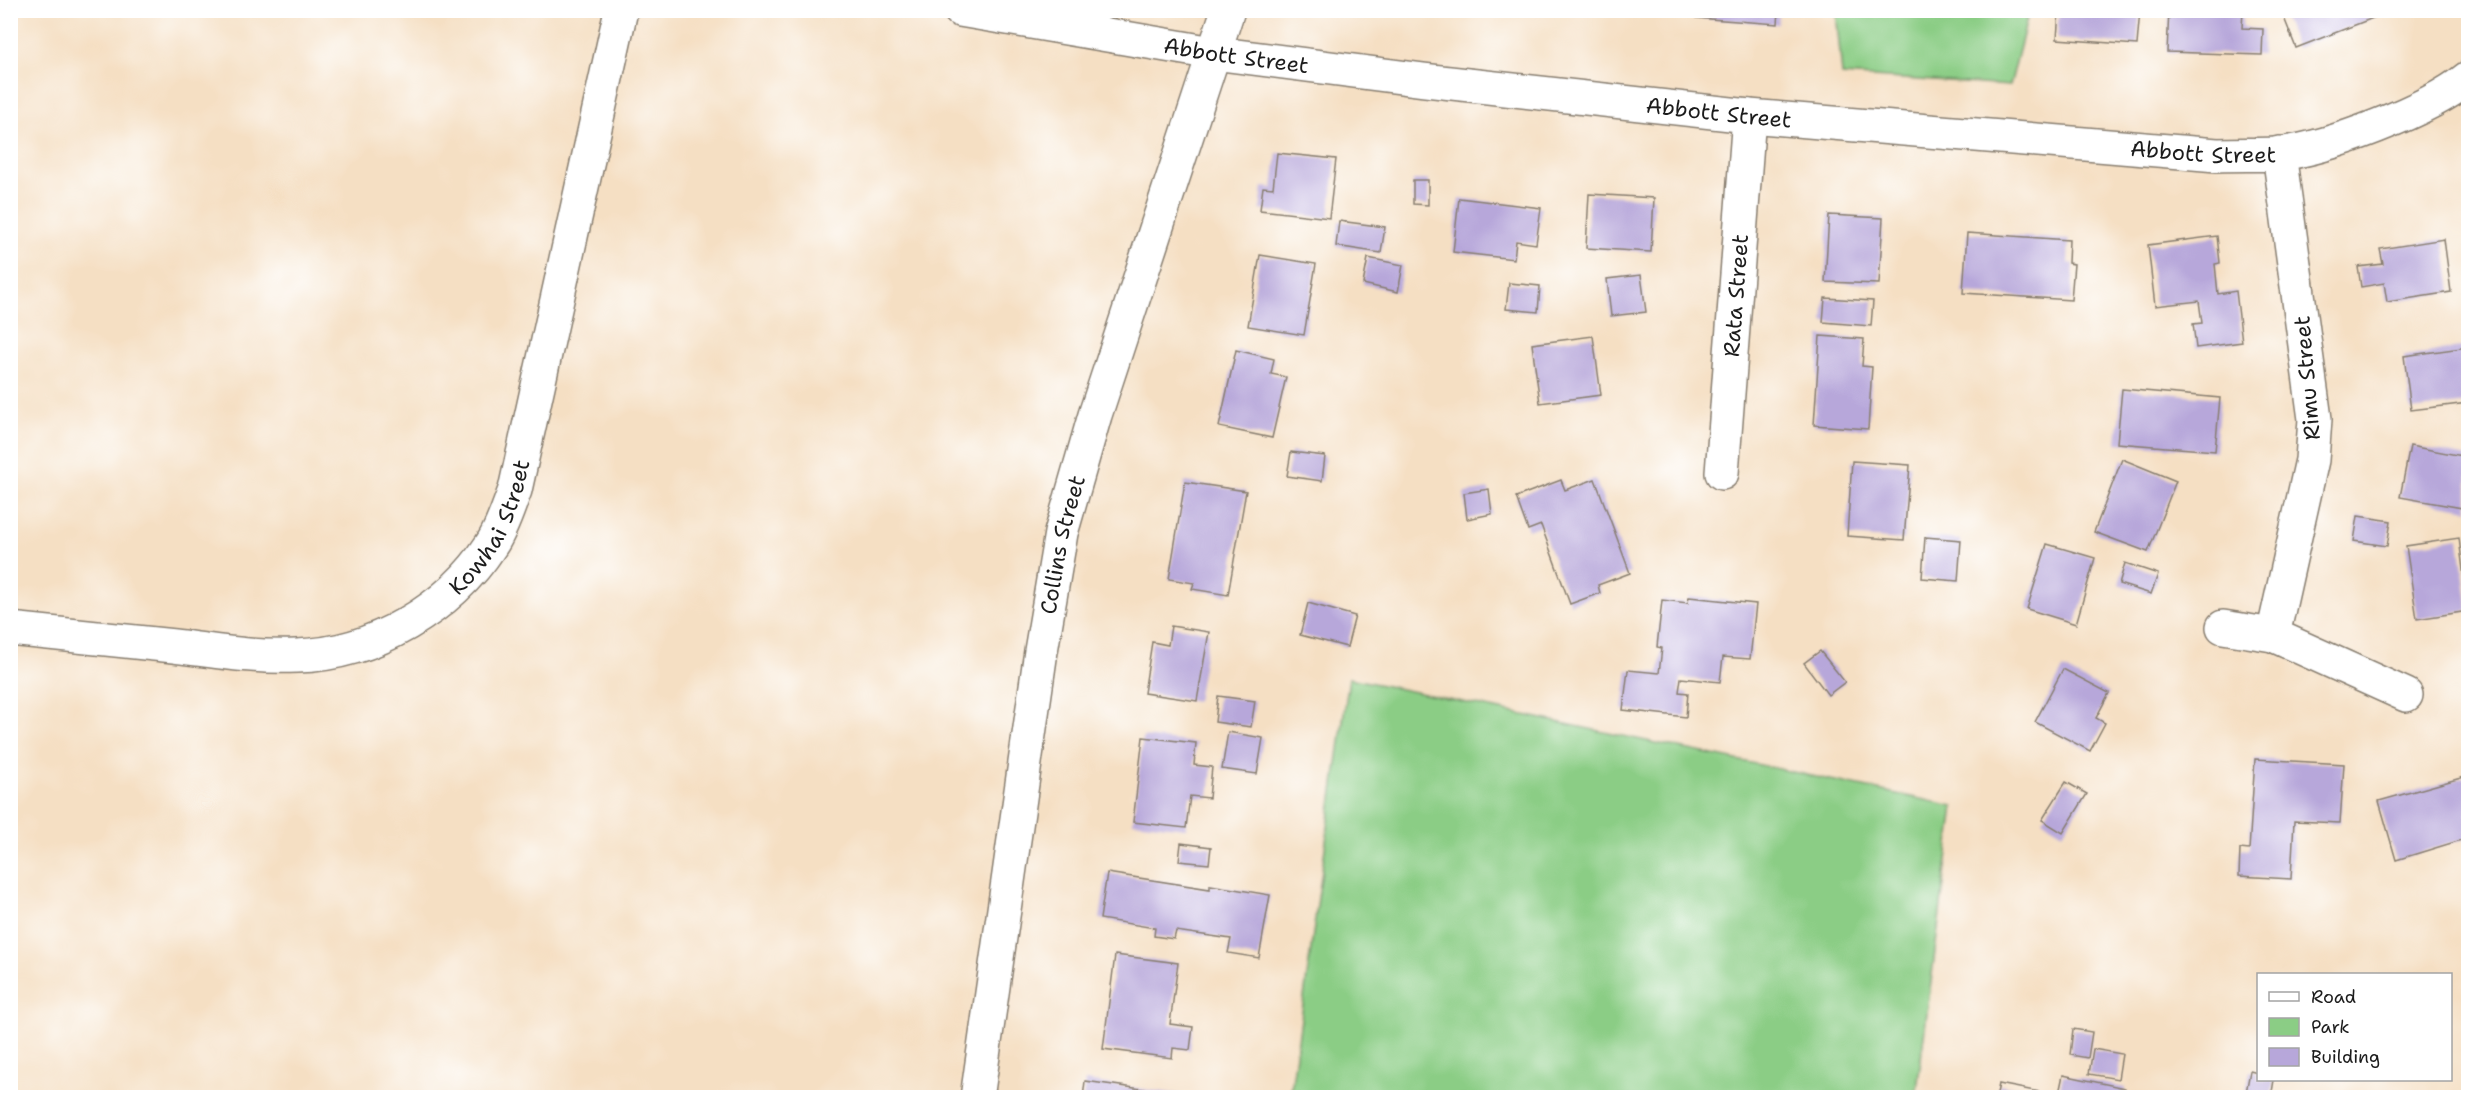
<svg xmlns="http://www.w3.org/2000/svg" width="2479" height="1108" font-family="'Shantell Sans',sans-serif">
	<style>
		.green { fill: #8bcd85; stroke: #547450; stroke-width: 1.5 }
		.building { fill: #b7a7da }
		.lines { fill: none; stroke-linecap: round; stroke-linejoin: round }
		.minor-casing { stroke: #887e70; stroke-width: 36 }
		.minor { stroke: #fff; stroke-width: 33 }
		.labels { text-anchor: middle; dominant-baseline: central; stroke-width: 5; stroke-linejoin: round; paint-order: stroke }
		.street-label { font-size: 22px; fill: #1c1c1c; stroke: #fff }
	</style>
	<rect width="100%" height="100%" fill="#fff"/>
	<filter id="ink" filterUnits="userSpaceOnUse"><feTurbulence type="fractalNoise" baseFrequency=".0167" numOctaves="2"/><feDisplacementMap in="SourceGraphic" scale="12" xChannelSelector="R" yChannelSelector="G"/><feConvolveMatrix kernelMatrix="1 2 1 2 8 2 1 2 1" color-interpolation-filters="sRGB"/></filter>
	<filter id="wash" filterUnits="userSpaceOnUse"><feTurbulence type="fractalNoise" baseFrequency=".008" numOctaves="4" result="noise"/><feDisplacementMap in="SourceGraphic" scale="24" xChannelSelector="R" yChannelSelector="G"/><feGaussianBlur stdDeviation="1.35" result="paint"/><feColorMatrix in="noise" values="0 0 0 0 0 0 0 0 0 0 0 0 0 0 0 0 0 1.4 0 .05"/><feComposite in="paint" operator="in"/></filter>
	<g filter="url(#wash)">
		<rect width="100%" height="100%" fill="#f5dfc3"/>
		<g class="green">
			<polygon points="1836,11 1836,10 2029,11 2010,86 1842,75"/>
			<polygon points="1349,678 1954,806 1916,1097 1290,1097"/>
		</g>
		<g id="blocks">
			<g class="building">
				<polygon points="1697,10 1779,10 1778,24 1696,18"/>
				<polygon points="2059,10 2140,10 2137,45 2057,39"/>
				<polygon points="2169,10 2243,10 2242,28 2263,29 2262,55 2167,52"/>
				<polygon points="2281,10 2391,10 2391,11 2296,48"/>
				<polygon points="1277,153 1336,159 1329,218 1260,210 1263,187 1273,188"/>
				<polygon points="1413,180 1428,180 1428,205 1413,204"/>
				<polygon points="1589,194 1654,198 1651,252 1586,248"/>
				<polygon points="1459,198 1541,208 1536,244 1516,241 1514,259 1453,252"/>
				<polygon points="1829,215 1883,218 1879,284 1825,282"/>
				<polygon points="1339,221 1385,227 1381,253 1336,246"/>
				<polygon points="1967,233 2069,240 2068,263 2074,264 2071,300 1963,293"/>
				<polygon points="2217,236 2220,263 2215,264 2218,294 2236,291 2242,342 2196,348 2193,324 2202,323 2199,301 2155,306 2148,245"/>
				<polygon points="2444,239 2451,292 2387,302 2384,283 2361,287 2358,267 2383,264 2380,249"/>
				<polygon points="1260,255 1316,264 1304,335 1248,326"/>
				<polygon points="1368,258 1403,265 1398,292 1363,284"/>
				<polygon points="1641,275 1646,312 1611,316 1607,279"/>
				<polygon points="1509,283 1540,286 1538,312 1506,309"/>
				<polygon points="1825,298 1873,301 1871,326 1823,322"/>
				<polygon points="1593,336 1601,395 1540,403 1532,344"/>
				<polygon points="1820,336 1864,339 1862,366 1872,367 1868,429 1814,425"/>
				<polygon points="2468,347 2468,403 2411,410 2404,356"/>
				<polygon points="1236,350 1274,359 1271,374 1286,377 1272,438 1219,427"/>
				<polygon points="2122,389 2220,398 2215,451 2117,443"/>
				<polygon points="2410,446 2468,457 2468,509 2400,497"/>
				<polygon points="1291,452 1325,456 1322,481 1287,476"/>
				<polygon points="2122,459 2176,481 2148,552 2094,532"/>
				<polygon points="1852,461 1910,465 1904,540 1847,536"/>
				<polygon points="1595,479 1630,573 1598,585 1600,593 1570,604 1541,525 1528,530 1516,497 1561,480 1565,490"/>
				<polygon points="1185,482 1246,491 1228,595 1192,589 1194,583 1169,579"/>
				<polygon points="1489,489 1492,514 1467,519 1464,493"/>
				<polygon points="2358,516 2391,521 2387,546 2354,541"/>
				<polygon points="1925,537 1961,540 1958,581 1922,578"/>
				<polygon points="2459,538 2468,611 2417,619 2406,546"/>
				<polygon points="2047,544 2095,558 2076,624 2027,609"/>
				<polygon points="2125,563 2158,574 2151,594 2119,584"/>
				<polygon points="1689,597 1756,604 1750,659 1723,657 1720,682 1681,678 1679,692 1688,693 1686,717 1623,710 1628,670 1659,673 1662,648 1657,647 1662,600 1688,603"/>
				<polygon points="1308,603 1355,616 1347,647 1300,635"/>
				<polygon points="1171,626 1209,632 1197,701 1144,693 1152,642 1168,645"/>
				<polygon points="1820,651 1845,682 1828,695 1804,663"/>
				<polygon points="2063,669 2109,693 2096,718 2105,723 2090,751 2035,722"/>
				<polygon points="1218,696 1255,701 1251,727 1215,722"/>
				<polygon points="1228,732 1263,738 1257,774 1222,769"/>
				<polygon points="1143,737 1196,743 1194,765 1212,767 1209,798 1190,796 1186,828 1133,822"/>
				<polygon points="2255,759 2344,764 2340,823 2294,821 2291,879 2239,876 2240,849 2249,850"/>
				<polygon points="2468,776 2468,838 2396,860 2379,801"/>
				<polygon points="2066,782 2087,794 2063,833 2042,820"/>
				<polygon points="1181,843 1211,847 1209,864 1179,861"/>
				<polygon points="1107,873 1210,889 1210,885 1270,895 1259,958 1228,953 1231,939 1176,931 1174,939 1154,936 1155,928 1100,919"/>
				<polygon points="1115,955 1178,963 1170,1024 1193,1027 1190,1050 1173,1048 1172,1058 1103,1049"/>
				<polygon points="2073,1029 2092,1032 2088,1058 2070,1055"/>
				<polygon points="2093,1049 2122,1054 2118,1079 2089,1074"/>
				<polygon points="2250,1071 2258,1073 2258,1080 2274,1080 2271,1098 2245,1098"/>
				<polygon points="2063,1075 2125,1088 2123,1098 2058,1098"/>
				<polygon points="1085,1081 1184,1095 1184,1098 1083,1098"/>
				<polygon points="1999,1084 2050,1094 2049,1098 1996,1098"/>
			</g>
		</g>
	</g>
	<g filter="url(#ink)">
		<use href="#blocks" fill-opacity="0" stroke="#887e70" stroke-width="1.5"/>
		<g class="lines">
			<g class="minor-casing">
				<g id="minor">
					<path id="s1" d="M 960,10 L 1213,53 L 1424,80 L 1749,116 L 2217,155 C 2237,154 2257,155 2277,154 C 2327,149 2429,110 2468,78"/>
					<path id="s2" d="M 1722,473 L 1749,116"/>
					<polyline points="2223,627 2273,635 2406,695"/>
					<path id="s3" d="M 10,629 C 65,635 119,640 174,646 C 214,651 256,658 297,656 C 374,654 450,608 491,545 C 502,529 508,508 515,490 L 621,10"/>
					<polyline points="2273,635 2312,460 2315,419 2279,153"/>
					<path id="s4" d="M 977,1098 L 1041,651 L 1061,533 L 1095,415 L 1228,10"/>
				</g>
			</g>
			<use href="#minor" class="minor"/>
		</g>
	</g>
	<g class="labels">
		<g class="street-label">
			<text stroke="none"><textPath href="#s1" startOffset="280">Abbott Street</textPath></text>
			<text stroke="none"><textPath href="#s1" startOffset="766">Abbott Street</textPath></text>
			<text stroke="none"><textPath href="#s1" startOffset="1252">Abbott Street</textPath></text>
			<text stroke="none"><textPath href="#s2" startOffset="178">Rata Street</textPath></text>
			<text transform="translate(2307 378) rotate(-95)">Rimu Street</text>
			<text stroke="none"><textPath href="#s3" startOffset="536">Kowhai Street</textPath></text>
			<text stroke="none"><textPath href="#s4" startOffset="560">Collins Street</textPath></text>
		</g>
	</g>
	<rect width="2479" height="1108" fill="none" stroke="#fff" stroke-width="36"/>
	<rect x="2257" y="973" width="195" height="108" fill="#ffffff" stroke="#a4a4a4" stroke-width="1.5"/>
	<rect x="2269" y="992" width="30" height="9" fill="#ffffff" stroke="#a4a4a4" stroke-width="1.5"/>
	<text x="2311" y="1003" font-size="18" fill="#1c1c1c">Road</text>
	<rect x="2269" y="1018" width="30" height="18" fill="#8bcd85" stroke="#a4a4a4" stroke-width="1.5"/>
	<text x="2311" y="1033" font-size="18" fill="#1c1c1c">Park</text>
	<rect x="2269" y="1048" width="30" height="18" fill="#b7a7da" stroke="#a4a4a4" stroke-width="1.5"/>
	<text x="2311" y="1063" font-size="18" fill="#1c1c1c">Building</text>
</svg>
